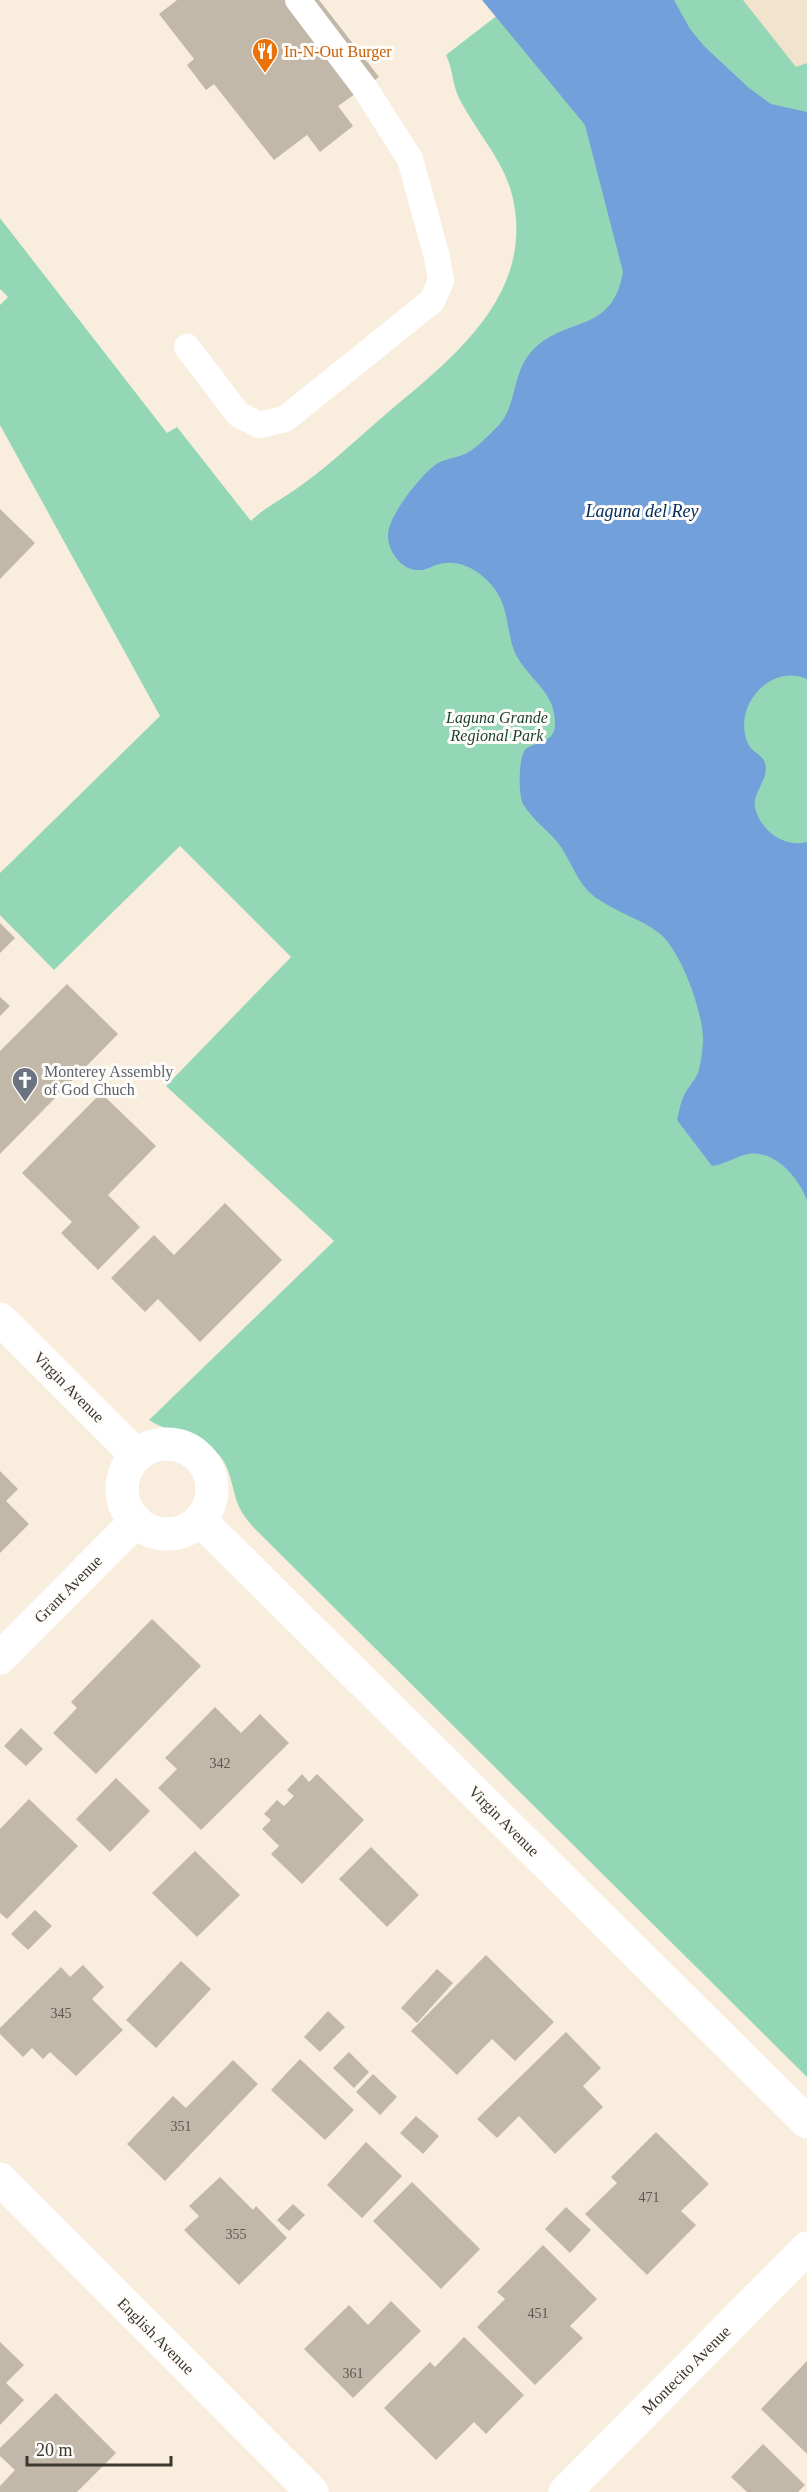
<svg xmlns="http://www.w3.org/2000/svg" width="807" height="2492" font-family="Georgia,serif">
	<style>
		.built { fill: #f2e3cc }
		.green { fill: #94d7b7 }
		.water { fill: #72a0da }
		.building { fill: #c2b8a9 }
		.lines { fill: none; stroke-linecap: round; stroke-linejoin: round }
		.lane { stroke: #fff; stroke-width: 26 }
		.street { stroke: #fff; stroke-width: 33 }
		.labels { text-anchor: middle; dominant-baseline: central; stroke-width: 6; stroke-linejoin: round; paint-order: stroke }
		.number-label { font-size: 14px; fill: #5d574f }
		.food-label { font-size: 16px; fill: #c56008; stroke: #fffdf9; text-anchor: start }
		.park-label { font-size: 16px; font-style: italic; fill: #173c2c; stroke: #fffdf9 }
		.worship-label { font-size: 16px; fill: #5b616d; stroke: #fffdf9; text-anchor: start }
		.street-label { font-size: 16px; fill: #3b3731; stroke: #fffdf9 }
		.water-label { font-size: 18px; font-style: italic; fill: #002e61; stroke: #fffdf9 }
	</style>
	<rect width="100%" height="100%" fill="#f9eede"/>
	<polygon class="built" points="743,0 807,0 807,63 796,68"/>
	<path class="green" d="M 517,0 L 743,0 L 796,67 L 807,63 L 807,2077 L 255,1529 C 248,1521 241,1513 237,1502 C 232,1487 230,1467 219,1455 C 200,1434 171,1434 149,1420 L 334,1241 L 166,1086 L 291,957 L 180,846 L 54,970 L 0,915 L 0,873 L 160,716 L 0,425 L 0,305 L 8,297 L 0,289 L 0,218 L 167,433 L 177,427 L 251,521 C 266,506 286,497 303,484 C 332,463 359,437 386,414 C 452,359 534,296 513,199 C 505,161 476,132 459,98 C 452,84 453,69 446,55 Z"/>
	<path class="water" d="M 482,0 L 674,0 L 690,29 L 705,47 L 749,88 L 771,104 L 807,112 L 807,679 C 773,664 738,700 745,734 C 749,755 760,750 765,763 C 770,779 752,792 755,808 C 761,831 784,848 807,842 L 807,1200 C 798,1177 775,1150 748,1154 C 736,1156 727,1164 712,1166 L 677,1120 C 679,1113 680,1104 683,1098 C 686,1089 694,1082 698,1073 C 701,1063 703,1048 703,1038 C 702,1010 681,950 659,933 C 641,919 616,912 598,899 C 579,887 573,865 561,847 C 551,832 532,820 523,804 C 518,794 518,754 527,748 C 539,741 555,742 555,724 C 556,695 533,682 519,660 C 507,643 510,614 498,594 C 487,576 464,558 440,564 C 434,565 425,571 418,570 C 401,570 387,550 388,534 C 389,515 422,473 438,463 C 445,459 456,458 465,454 C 476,449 487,437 496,428 C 518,408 511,373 532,351 C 566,315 612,335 623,272 L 585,125 Z"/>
	<g class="building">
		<polygon points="177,0 319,0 379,77 338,106 353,126 320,152 307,135 274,160 214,84 206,90 187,65 194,59 159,14"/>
		<polygon points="0,509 35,543 0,579"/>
		<polygon points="0,923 15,938 0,953"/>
		<polygon points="67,984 118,1034 0,1154 0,1051"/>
		<polygon points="0,997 10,1006 0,1016"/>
		<polygon points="101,1093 156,1146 108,1195 140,1227 98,1270 61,1233 72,1222 22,1173"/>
		<polygon points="225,1203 282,1260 200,1342 158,1299 145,1312 111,1278 154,1235 174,1255"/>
		<polygon points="0,1471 18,1489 6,1501 29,1524 0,1553"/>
		<polygon points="152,1619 201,1666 96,1774 53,1733 77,1708 71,1702"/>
		<polygon points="215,1707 241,1733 260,1714 289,1743 201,1830 158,1788 177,1769 165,1758"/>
		<polygon points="21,1728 43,1749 26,1766 4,1746"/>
		<polygon points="302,1774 309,1782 317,1774 364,1820 302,1884 271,1854 279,1846 262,1829 271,1820 264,1814 277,1800 284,1806 294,1796 287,1790"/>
		<polygon points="116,1778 150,1811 110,1852 76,1819"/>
		<polygon points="29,1799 78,1846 7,1919 0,1913 0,1829"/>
		<polygon points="371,1847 419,1895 387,1927 339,1879"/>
		<polygon points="195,1851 240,1895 197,1937 152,1893"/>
		<polygon points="35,1910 52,1926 28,1950 11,1934"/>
		<polygon points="486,1955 554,2022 515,2061 492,2039 457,2075 411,2031"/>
		<polygon points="181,1961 211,1989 156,2048 126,2020"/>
		<polygon points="83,1965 104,1987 92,1999 123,2030 76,2076 50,2052 43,2059 32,2048 23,2057 0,2034 0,2028 61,1967 70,1977"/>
		<polygon points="437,1969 453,1983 417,2023 401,2008"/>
		<polygon points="328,2011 345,2027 320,2052 304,2037"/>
		<polygon points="566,2032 601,2068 583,2086 603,2107 555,2154 519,2116 497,2138 477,2119"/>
		<polygon points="349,2052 369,2072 354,2088 333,2068"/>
		<polygon points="300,2059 354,2110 325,2140 271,2090"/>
		<polygon points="233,2060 258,2084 165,2181 127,2144 173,2096 186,2108"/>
		<polygon points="373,2074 397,2097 380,2115 356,2092"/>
		<polygon points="416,2116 439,2136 423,2154 400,2133"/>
		<polygon points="656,2132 709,2184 681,2211 696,2225 647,2275 585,2214 617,2183 611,2177"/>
		<polygon points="366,2142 402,2176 362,2218 327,2185"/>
		<polygon points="220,2177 253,2210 256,2206 287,2238 239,2285 184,2230 199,2216 189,2206"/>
		<polygon points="412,2182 480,2249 441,2289 373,2221"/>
		<polygon points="293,2204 305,2215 289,2231 277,2220"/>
		<polygon points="566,2207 591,2230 570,2253 545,2229"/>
		<polygon points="543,2245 597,2299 570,2326 583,2338 535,2385 477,2327 505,2299 497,2292"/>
		<polygon points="391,2301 421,2331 353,2398 304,2349 349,2305 368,2325"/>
		<polygon points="464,2337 524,2395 486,2434 474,2422 436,2460 384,2408 430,2362 435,2367"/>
		<polygon points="0,2342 24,2365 6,2383 24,2400 0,2425"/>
		<polygon points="807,2361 807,2454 761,2409"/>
		<polygon points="56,2393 116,2453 77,2492 0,2492 0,2486 15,2470 0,2456 0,2448"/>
		<polygon points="763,2444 805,2485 798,2492 747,2492 731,2477"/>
	</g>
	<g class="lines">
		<polyline class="lane" points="187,347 238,414 259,425 285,419 432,301 441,281 437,257 410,159 364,87 298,0"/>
		<g class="street">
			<polyline points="0,1319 137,1456"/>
			<circle cx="167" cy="1489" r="45"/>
			<polyline points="200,1520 807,2122"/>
			<polyline points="0,1658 136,1521"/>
			<polyline points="0,2179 312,2492"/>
			<polyline points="565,2492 807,2248"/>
		</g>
	</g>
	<defs>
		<g id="restaurant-pin" transform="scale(1.35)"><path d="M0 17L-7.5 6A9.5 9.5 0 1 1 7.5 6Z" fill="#e8710a" stroke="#fffdf9"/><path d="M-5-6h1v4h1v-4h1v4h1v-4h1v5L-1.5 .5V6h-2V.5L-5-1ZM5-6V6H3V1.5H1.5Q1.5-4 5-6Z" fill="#fff"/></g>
		<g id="church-pin" transform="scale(1.35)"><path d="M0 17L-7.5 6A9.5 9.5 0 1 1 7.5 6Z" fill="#6b7280" stroke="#fffdf9"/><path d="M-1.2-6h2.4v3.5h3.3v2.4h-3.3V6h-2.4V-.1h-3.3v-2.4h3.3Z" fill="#fff"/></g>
	</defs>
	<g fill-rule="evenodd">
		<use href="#restaurant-pin" x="265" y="51"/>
		<use href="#church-pin" x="25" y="1080"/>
	</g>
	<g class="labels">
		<g class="number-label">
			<text x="220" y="1763">342</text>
			<text x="61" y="2013">345</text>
			<text x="181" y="2126">351</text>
			<text x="649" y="2197">471</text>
			<text x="236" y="2234">355</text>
			<text x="538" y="2313">451</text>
			<text x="353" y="2373">361</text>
		</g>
		<g class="food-label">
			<text x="284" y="51">In-N-Out Burger</text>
		</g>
		<g class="park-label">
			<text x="497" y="717">Laguna Grande<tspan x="497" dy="18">Regional Park</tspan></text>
		</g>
		<g class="worship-label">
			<text x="44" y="1071">Monterey Assembly<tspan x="44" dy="18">of God Chuch</tspan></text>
		</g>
		<g class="street-label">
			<text transform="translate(69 1387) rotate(45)">Virgin Avenue</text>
			<text transform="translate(68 1589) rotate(-45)">Grant Avenue</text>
			<text transform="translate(504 1821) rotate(45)">Virgin Avenue</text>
			<text transform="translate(156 2336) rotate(45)">English Avenue</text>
			<text transform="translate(686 2370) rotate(-45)">Montecito Avenue</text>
		</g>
		<g class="water-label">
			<text x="642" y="511">Laguna del Rey</text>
		</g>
	</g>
	<path d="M27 2456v9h144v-9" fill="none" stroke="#3b3731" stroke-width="3"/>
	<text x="36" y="2456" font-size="18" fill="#3b3731" stroke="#fffdf9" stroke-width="4.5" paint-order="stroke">20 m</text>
</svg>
